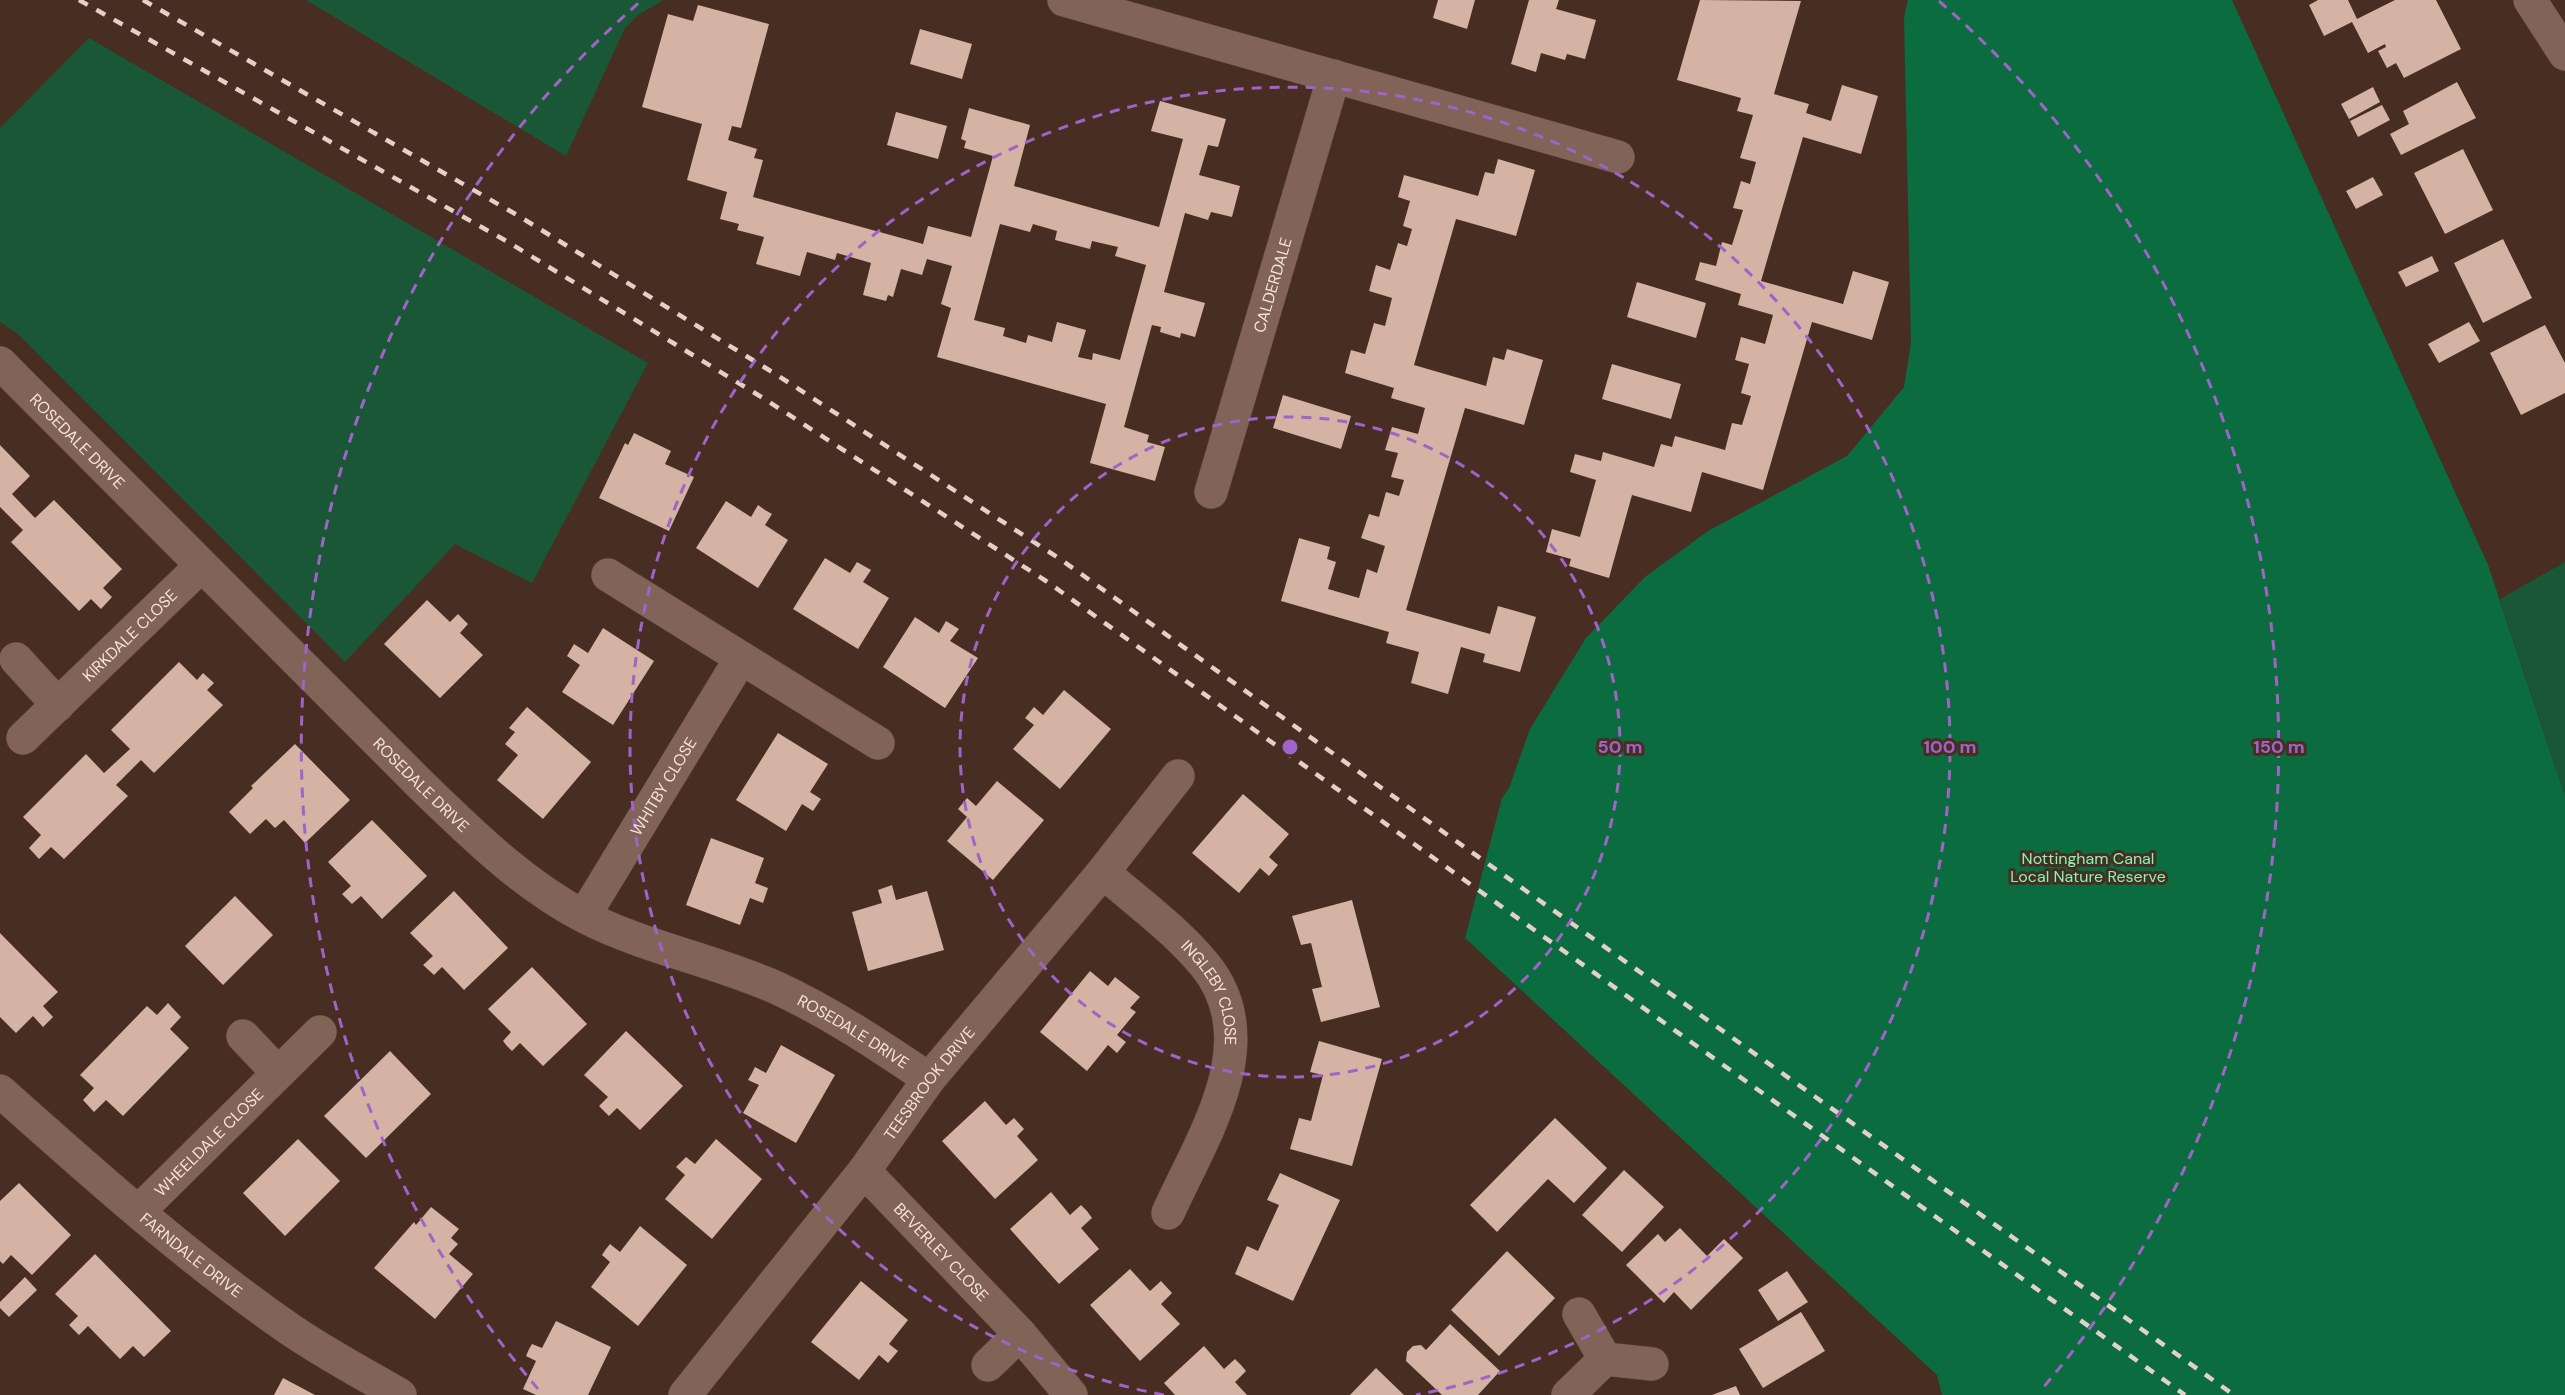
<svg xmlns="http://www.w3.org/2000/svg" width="2565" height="1395" font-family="'DM Sans',sans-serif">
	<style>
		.green { fill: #1a5736 }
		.forest { fill: #0b6c3f }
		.building { fill: #d4b2a4; fill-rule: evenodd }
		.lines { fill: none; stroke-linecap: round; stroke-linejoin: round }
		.minor-casing { stroke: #614b41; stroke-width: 34 }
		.minor { stroke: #816357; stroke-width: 33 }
		.rail { stroke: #e3d0c9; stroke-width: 4.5; stroke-dasharray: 10 10; stroke-linecap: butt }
		.ring { fill: none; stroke: #a063c8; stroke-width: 3; stroke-dasharray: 10 8 }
		.labels { text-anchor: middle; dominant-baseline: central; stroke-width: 6; stroke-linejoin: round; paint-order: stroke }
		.street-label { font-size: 16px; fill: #f5e3dc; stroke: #482d23 }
		.park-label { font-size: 16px; fill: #85f5b2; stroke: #482d23 }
		.centre { fill: #a063c8; stroke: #482d23; stroke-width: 3 }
		.ring-label { font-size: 18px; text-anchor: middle; font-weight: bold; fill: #a063c8; stroke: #482d23; stroke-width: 6; stroke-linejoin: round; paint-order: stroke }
	</style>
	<rect width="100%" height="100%" fill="#482d23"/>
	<g class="green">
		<polygon points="306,0 664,0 638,15 625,28 566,156"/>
		<polygon points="89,38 648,363 532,583 455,544 345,662 18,334 0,322 0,128"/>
		<polygon points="2565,562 2565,796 2500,599"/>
	</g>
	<polygon class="forest" points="1908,0 2232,0 2488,565 2565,796 2565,1395 1942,1395 1937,1375 1465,938 1502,798 1509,788 1530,729 1586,638 1645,577 1708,531 1847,456 1904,387 1911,343 1904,18"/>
	<g class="building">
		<polygon points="1438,0 1475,0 1467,29 1433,18"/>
		<polygon points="1529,0 1559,0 1556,9 1596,20 1585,59 1567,54 1565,60 1541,53 1536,72 1511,64"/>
		<polygon points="1700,0 1801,1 1774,94 1809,104 1806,113 1831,121 1842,85 1878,96 1861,154 1803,137 1761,281 1843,304 1853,271 1889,282 1872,340 1812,322 1763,490 1702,472 1691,512 1632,495 1609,578 1569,566 1571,559 1546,552 1552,529 1580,537 1596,480 1570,472 1575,454 1601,461 1603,452 1654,467 1661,444 1672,447 1675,436 1725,450 1732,423 1742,425 1751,396 1741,393 1749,364 1735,360 1741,337 1765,344 1773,315 1738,305 1741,294 1695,280 1700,262 1716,266 1722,242 1732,245 1743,210 1733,208 1741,181 1750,184 1756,162 1740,158 1753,115 1737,111 1741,98 1677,80"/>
		<polygon points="2318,0 2348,0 2357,19 2395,0 2436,0 2461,49 2404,78 2396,63 2387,68 2378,51 2386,47 2385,44 2368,53 2352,22 2324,36 2309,5"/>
		<path d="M 698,5 L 769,24 L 741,128 L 732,126 L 728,140 L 757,149 L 754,158 L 763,160 L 753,197 L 923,244 L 928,226 L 971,237 L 993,156 L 964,148 L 966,141 L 961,139 L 969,108 L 1030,125 L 1014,186 L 1159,227 L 1183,139 L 1151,131 L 1160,101 L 1226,119 L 1218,147 L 1208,145 L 1199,175 L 1240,186 L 1232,217 L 1211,212 L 1208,220 L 1185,213 L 1164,292 L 1205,303 L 1195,337 L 1181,333 L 1180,338 L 1160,332 L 1161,327 L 1152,325 L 1124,427 L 1149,435 L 1147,442 L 1165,447 L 1155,481 L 1090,463 L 1106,404 L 937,357 L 951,308 L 941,304 L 952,266 L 927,259 L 922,275 L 901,269 L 893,297 L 888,295 L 886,301 L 863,295 L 871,263 L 837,253 L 835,260 L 807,252 L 800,276 L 756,264 L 764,237 L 737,230 L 739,224 L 720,219 L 727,192 L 687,180 L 702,124 L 642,107 L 668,14 L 693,21 ZM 1000,224 L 1030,232 L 1033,224 L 1057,231 L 1055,240 L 1090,249 L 1092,241 L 1118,247 L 1115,256 L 1146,265 L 1120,360 L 1093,353 L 1092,360 L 1078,357 L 1086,330 L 1057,322 L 1052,342 L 1028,335 L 1026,343 L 1003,336 L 1005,328 L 974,320 Z"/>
		<polygon points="920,29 972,44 962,79 910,64"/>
		<polygon points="2457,82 2476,118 2401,155 2390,134 2409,124 2403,111"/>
		<polygon points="2373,87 2380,102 2349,119 2341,104"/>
		<polygon points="2382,105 2390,120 2358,137 2350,121"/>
		<polygon points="896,112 947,126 938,159 887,145"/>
		<polygon points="2463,149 2493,210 2445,234 2414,173"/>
		<polygon points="1498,159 1535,170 1516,236 1456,219 1414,365 1486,386 1493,357 1504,360 1507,349 1543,360 1524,425 1465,408 1406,610 1490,634 1498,606 1536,617 1520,672 1483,662 1485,654 1461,647 1448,694 1411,683 1419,652 1386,643 1389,632 1281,601 1299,538 1330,547 1327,559 1336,562 1328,589 1359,598 1367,569 1377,573 1385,546 1361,538 1369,514 1379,517 1386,492 1399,496 1404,480 1391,477 1398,453 1385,450 1392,427 1418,434 1425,408 1391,398 1394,388 1345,373 1351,350 1365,354 1374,323 1385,326 1392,298 1369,291 1376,265 1390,270 1398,243 1407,246 1412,229 1403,226 1410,201 1398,197 1404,175 1478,196 1485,172 1494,174"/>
		<polygon points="2373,177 2383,195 2356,209 2346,191"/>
		<polygon points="2503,239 2532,298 2483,323 2454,263"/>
		<polygon points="2432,256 2439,271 2406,287 2398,272"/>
		<polygon points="1637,282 1706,303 1696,338 1627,317"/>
		<polygon points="2469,322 2480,341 2439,363 2428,344"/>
		<polygon points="2545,325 2565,363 2565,393 2521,415 2490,353"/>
		<polygon points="1612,364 1681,384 1671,419 1602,399"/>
		<polygon points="1283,395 1351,416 1341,449 1273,428"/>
		<polygon points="634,433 671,451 665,464 694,477 669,531 599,498 625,443 628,445"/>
		<polygon points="0,445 30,476 12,494 35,518 54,500 122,569 103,588 112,597 101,609 91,599 79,611 11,542 23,530 0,507"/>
		<polygon points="726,501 751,517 758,505 765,510 772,514 765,525 788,540 758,588 696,548"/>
		<polygon points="825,558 850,573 857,562 871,570 863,582 889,598 858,649 793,609"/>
		<polygon points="427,600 450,622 458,614 468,624 460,633 483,655 440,698 384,644"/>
		<polygon points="915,617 939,633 946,621 959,629 950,641 978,658 945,708 883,667"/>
		<polygon points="603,628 654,661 613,725 562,692 580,665 567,656 574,644 588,653"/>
		<polygon points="179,662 197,680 203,673 214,683 207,690 223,705 154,773 141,760 116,785 128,796 64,859 51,847 39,859 29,848 41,835 23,817 86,754 104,773 130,749 111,730"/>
		<polygon points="1064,690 1111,729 1060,789 1013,749 1034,725 1025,718 1034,707 1043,715"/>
		<polygon points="527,707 591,762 543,819 497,780 518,755 505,744 515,732 509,728"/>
		<polygon points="778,733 828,764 810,792 821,799 813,811 802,804 786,831 736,800"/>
		<polygon points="295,744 350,800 305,843 284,820 275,828 266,819 250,834 229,812 253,788 251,786"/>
		<polygon points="997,781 1044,820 993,880 947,841 967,817 958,809 967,798 976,806"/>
		<polygon points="1243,794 1289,834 1269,857 1278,865 1269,876 1260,868 1239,893 1192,853"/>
		<polygon points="372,820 427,876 382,919 361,896 352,904 342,894 351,886 328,862"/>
		<polygon points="711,838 764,858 755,883 768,888 763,903 750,898 740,925 686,905"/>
		<polygon points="892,885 896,900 927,891 944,950 868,971 852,912 882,903 878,890"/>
		<polygon points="454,891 508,948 464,990 442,967 434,975 423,965 433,956 410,933"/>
		<polygon points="235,896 273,935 223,985 185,946"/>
		<polygon points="1352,900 1380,1007 1321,1022 1312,989 1322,987 1311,943 1301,945 1292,916"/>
		<polygon points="0,933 58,992 43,1006 53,1017 43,1027 33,1016 16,1033 0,1017"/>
		<polygon points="532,967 587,1024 543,1066 520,1043 512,1051 507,1046 503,1041 511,1032 488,1009"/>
		<polygon points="1090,971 1108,986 1115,977 1140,997 1130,1008 1136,1012 1117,1035 1126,1042 1117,1053 1108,1045 1087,1071 1040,1032"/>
		<polygon points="168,1003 181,1017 170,1029 189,1048 123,1116 106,1100 94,1112 83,1100 94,1088 80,1075 147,1006 157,1015"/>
		<polygon points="626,1031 683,1086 640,1130 617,1108 609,1116 599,1106 608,1097 584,1075"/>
		<polygon points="1319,1041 1382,1059 1352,1166 1290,1149 1299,1118 1311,1121 1323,1075 1310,1072"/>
		<polygon points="781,1045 835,1075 796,1143 743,1113 759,1085 748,1080 752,1073 755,1067 766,1073"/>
		<polygon points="390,1051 431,1094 366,1158 324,1116"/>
		<polygon points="985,1101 1006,1125 1014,1118 1024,1129 1017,1136 1038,1160 995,1199 942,1141"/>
		<polygon points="1555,1118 1607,1168 1574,1203 1548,1179 1497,1232 1470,1205"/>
		<polygon points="298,1139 340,1181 285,1236 243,1193"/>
		<polygon points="716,1139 762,1179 712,1239 665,1199 685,1175 676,1167 686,1157 695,1164"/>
		<polygon points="1624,1170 1664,1207 1622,1252 1582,1215"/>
		<polygon points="1280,1173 1340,1200 1293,1301 1235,1274 1247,1246 1258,1251 1279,1205 1267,1200"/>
		<polygon points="19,1183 71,1235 32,1275 11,1255 3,1264 0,1261 0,1201"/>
		<polygon points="1051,1192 1070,1215 1081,1205 1087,1211 1092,1218 1081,1228 1099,1249 1059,1284 1010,1229"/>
		<polygon points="431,1207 459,1229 451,1238 458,1244 449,1254 473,1274 435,1319 374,1268 414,1222 416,1225"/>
		<polygon points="640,1226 687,1265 638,1326 591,1287 610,1262 602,1255 606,1249 610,1244 620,1252"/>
		<polygon points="1680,1228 1707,1256 1724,1239 1743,1258 1691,1310 1674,1292 1664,1303 1626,1265 1658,1234 1665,1242"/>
		<polygon points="1507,1251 1555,1298 1499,1356 1451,1310"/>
		<polygon points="95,1254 171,1331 144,1357 133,1346 120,1359 88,1326 79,1335 69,1325 78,1316 55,1294"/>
		<polygon points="1130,1269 1150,1291 1161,1281 1172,1293 1161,1304 1180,1324 1140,1361 1090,1305"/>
		<polygon points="1787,1271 1808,1302 1778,1321 1758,1290"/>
		<polygon points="25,1277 37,1290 9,1317 0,1308 0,1302"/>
		<polygon points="861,1281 908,1320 889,1344 898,1351 888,1363 879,1355 859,1380 811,1342"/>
		<polygon points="1801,1312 1825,1351 1763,1388 1739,1349"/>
		<polygon points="556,1321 611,1347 588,1395 536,1395 523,1389 536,1361 526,1356 529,1349 532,1344 542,1348"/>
		<polygon points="1450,1324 1500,1371 1478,1395 1442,1395 1406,1361 1407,1352 1413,1346 1421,1345 1426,1350"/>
		<polygon points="1204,1346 1224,1369 1235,1359 1241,1365 1246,1371 1235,1382 1247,1395 1175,1395 1164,1383"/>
		<polygon points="1376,1368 1404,1395 1350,1395"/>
		<polygon points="283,1378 315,1395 274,1395"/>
		<polygon points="1736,1386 1740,1395 1712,1395"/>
	</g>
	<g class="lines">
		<g class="minor-casing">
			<g id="minor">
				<polyline points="1064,0 1618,157"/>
				<polyline points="2530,0 2565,54"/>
				<path id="s1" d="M 0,363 L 422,786 C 473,835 522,884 585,917 C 646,948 714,960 777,988 C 831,1013 880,1046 929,1079"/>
				<path id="s2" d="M 1211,492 L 1334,76"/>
				<polyline points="608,575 878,743"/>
				<polyline points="16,659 58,705"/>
				<path id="s3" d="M 23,738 L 201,566"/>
				<path id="s4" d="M 1103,872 C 1137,902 1175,929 1204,964 C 1268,1041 1202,1137 1168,1213"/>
				<path id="s5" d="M 584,916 L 741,658"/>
				<polyline points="243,1036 278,1073"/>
				<path id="s6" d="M 0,1091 C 93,1174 188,1259 291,1330 C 326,1354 364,1374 400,1395"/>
				<path id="s7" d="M 864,1171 L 1020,1334 L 1071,1395"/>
				<path id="s8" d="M 139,1211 L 320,1032"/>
				<polyline points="1579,1314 1605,1359 1652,1364"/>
				<polyline points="988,1365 1020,1334"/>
				<path id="s9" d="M 685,1395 L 864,1171 L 929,1079 L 1103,872 L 1178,776"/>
				<polyline points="1568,1395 1605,1359"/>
			</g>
		</g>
		<use href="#minor" class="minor"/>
		<g class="rail">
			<polyline points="79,0 508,242 763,398 1046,581 2185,1395"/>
			<polyline points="143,0 517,215 777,375 1060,559 2234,1395"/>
		</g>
	</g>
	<g class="ring">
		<circle cx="1290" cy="747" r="330"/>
		<path d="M1164 1395A660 660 0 1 1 1416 1395"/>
		<path d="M538 1389A989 989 0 0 1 641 1M1939 1A989 989 0 0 1 2042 1389"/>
	</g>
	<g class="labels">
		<g class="street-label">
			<text stroke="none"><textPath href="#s2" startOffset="216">CALDERDALE</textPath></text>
			<text stroke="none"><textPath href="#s1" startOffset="110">ROSEDALE DRIVE</textPath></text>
			<text stroke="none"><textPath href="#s3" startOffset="148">KIRKDALE CLOSE</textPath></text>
			<text stroke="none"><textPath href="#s1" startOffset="596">ROSEDALE DRIVE</textPath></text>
			<text stroke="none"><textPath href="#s5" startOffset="152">WHITBY CLOSE</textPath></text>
			<text stroke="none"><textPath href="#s4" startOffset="166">INGLEBY CLOSE</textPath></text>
			<text stroke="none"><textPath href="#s1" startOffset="1100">ROSEDALE DRIVE</textPath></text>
			<text stroke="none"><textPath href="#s9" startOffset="396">TEESBROOK DRIVE</textPath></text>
			<text stroke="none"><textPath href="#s8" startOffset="98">WHEELDALE CLOSE</textPath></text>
			<text stroke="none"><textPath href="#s7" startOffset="112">BEVERLEY CLOSE</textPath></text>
			<text stroke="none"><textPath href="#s6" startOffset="252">FARNDALE DRIVE</textPath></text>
		</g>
		<g class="park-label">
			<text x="2088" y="858">Nottingham Canal<tspan x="2088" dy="18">Local Nature Reserve</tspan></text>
		</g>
	</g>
	<circle cx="1290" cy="747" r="9" class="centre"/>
	<g class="ring-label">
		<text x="1620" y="753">50 m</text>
		<text x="1950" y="753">100 m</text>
		<text x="2279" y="753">150 m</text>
	</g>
</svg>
